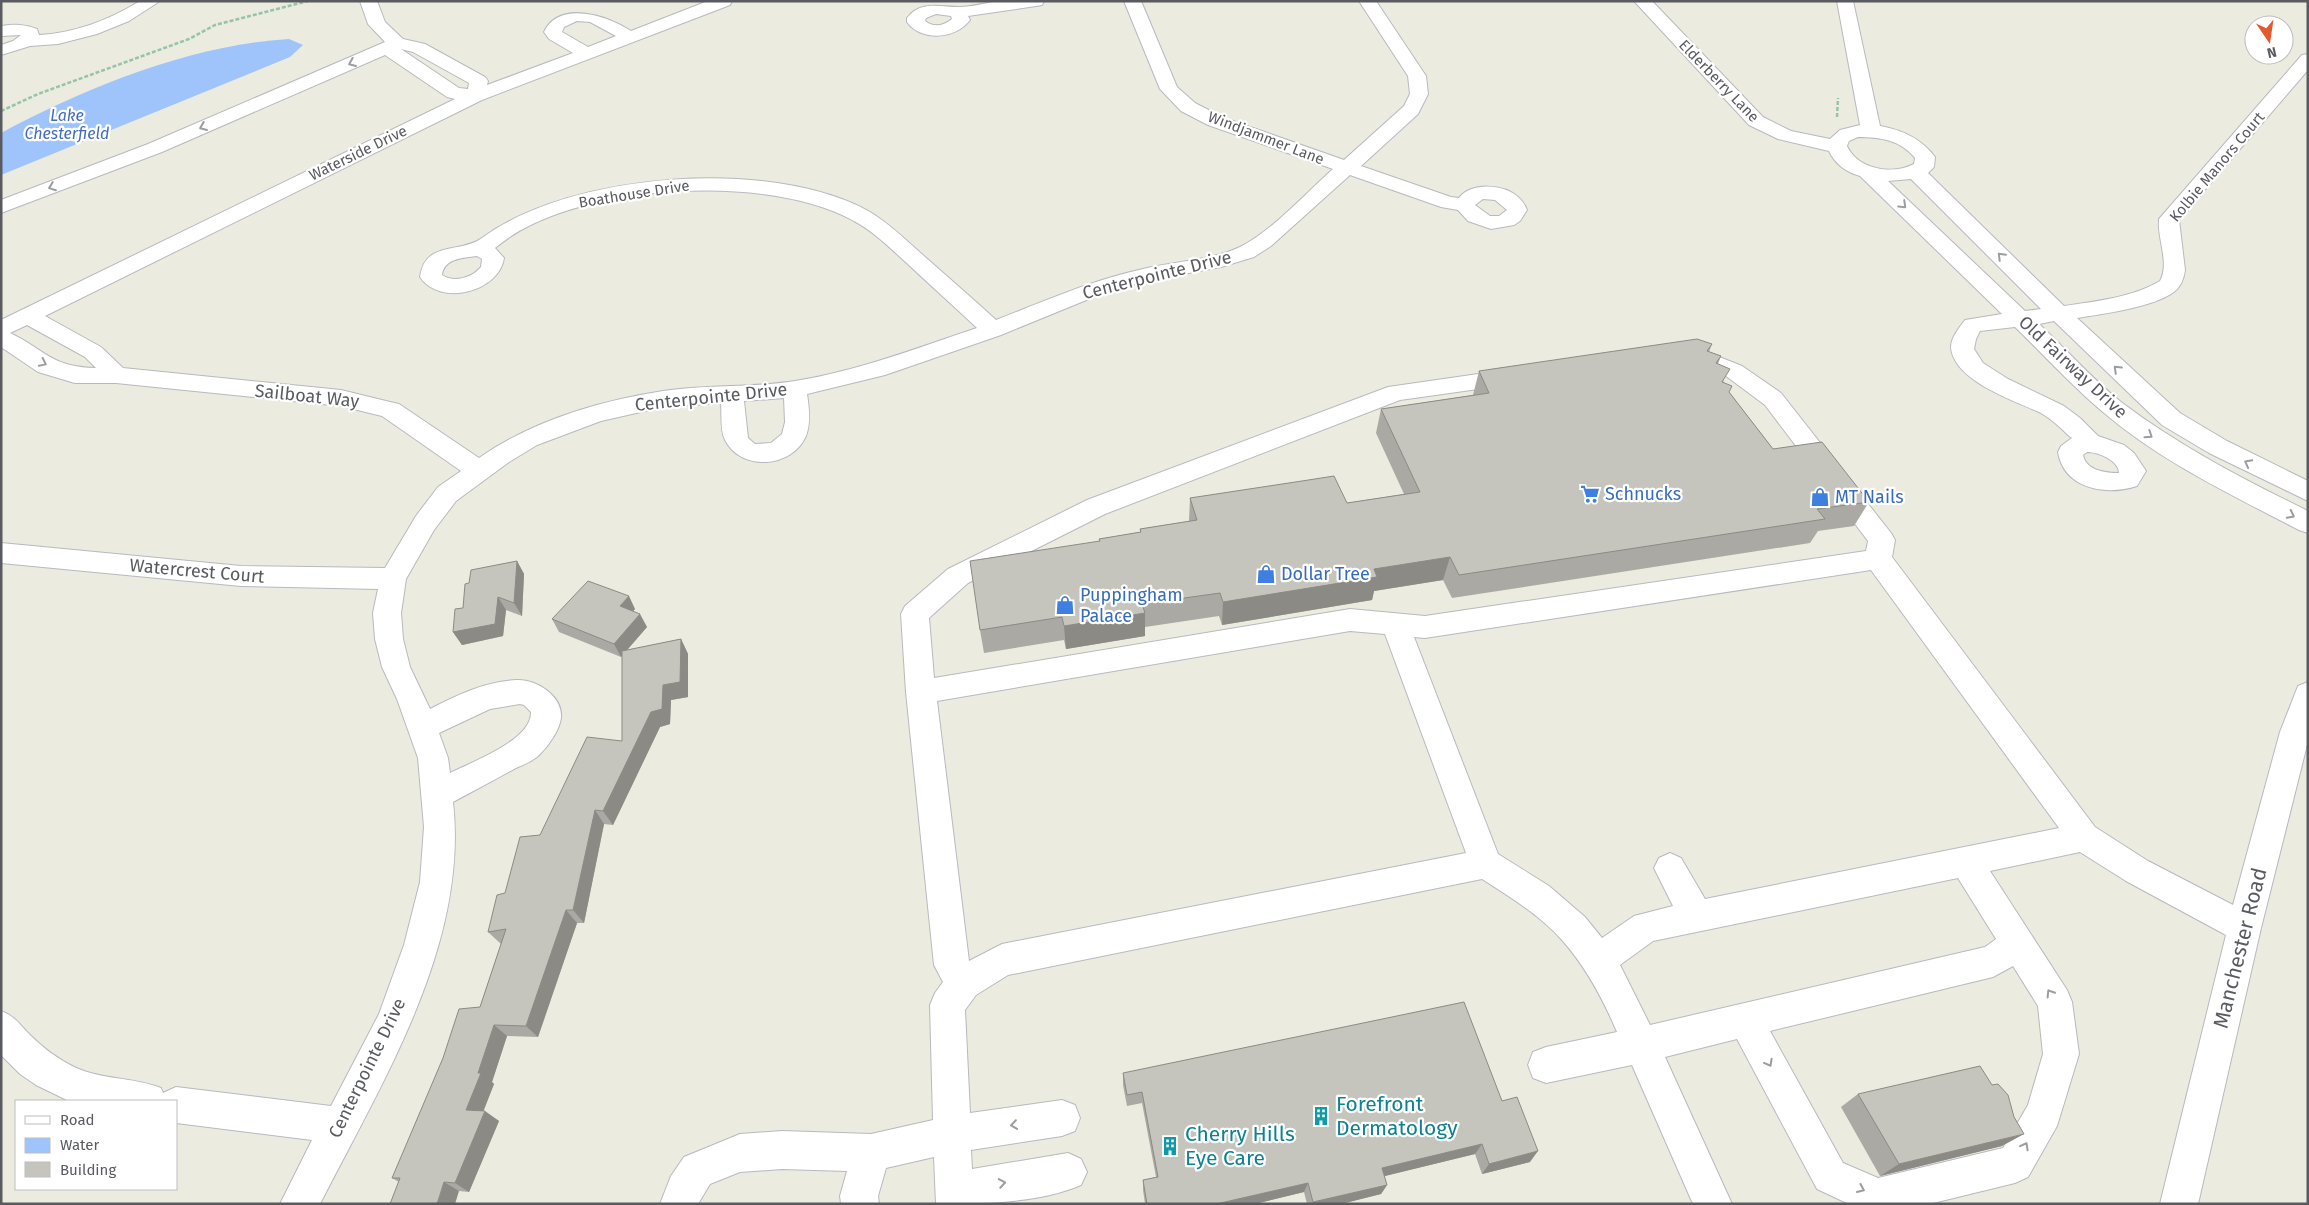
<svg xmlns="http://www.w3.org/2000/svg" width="2309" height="1205" font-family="'Fira Sans',sans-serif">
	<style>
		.water { fill: #9fc4fc }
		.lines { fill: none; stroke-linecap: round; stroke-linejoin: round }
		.minor-casing { stroke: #b8b9be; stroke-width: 2 }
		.path { stroke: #96c3aa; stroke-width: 2.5; stroke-dasharray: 4 2; stroke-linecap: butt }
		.minor { fill: #fff; fill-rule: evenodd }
		.wall { fill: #aaa9a3 }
		.shaded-wall { fill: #8b8a84 }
		.building { fill: #c6c5bd; stroke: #8b8a84 }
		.oneway { stroke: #9b9da0 }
		.labels { text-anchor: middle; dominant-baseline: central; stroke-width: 4.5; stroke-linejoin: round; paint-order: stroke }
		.far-street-label { font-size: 15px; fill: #595b60; stroke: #fff }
		.far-water-label { font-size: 16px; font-style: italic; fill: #436bbe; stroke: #fff }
		.street-label { font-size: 18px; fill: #595b60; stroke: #fff }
		.shop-label { font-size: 18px; fill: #366cbe; stroke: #fff; text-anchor: start }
		.near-street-label { font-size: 21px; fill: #595b60; stroke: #fff }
		.near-culture-label { font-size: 21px; fill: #0d838f; stroke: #fff; text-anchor: start }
	</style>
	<rect width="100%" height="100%" fill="#ebebe0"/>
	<path class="water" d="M 289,39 L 303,45 L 290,57 L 1,175 L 1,133 C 87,87 191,45 289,39 Z"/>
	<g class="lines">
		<g class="minor-casing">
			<g id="minor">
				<path d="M 140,1 L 160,1 L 129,21 L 97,34 L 58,44 L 30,46 L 1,55 L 1,45 L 13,41 L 21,35 L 1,36 L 1,26 C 15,24 24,24 37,29 L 39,35 C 75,33 109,20 140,1 Z"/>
				<path d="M 360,1 L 377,1 L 385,22 L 403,39 L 425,44 L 485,77 L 488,81 L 487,85 L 573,53 L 549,39 L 544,32 C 559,0 607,15 631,31 L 708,1 L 732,1 L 730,5 L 482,100 L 45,316 L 101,347 L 123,368 L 341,390 L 390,402 L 399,404 L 479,458 C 532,421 599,401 663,391 C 706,384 751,388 795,381 C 858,371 917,348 977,328 C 955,307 932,287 910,266 C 892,250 875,232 854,221 C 771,175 606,184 523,229 C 513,234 504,241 495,248 L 504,258 C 499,292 440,307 420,277 C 425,240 460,254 482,238 C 571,172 772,157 870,212 C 890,224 908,242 925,257 C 949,278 973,299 996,320 C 1045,301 1092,280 1143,269 C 1175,261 1210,261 1240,247 C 1272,231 1306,193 1333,169 L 1208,125 L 1181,111 L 1160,89 L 1124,1 L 1141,1 L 1177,87 L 1195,103 L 1222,117 L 1344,160 L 1404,106 L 1410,94 L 1408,76 L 1359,1 L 1376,1 L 1426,76 L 1428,94 L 1418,114 L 1361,166 L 1451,197 L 1459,198 C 1471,182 1504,184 1518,197 C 1522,200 1525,205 1527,210 L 1520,221 L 1514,225 L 1491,229 L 1468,221 L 1458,210 L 1441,207 L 1350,175 L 1271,246 L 1254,257 L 1221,267 L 1145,281 L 1106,292 L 1001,335 L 885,375 L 807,394 C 809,407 811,423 806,436 C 792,468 741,472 725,440 C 720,431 722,414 721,403 L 663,407 L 601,421 L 537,445 L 509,462 L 456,501 L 434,530 L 406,579 L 401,613 L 403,639 L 410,667 L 430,709 C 457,695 486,681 517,680 C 536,679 563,696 561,718 C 559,731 549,745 540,754 C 534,761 522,765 514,769 C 494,780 473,791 453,802 C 469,944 382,1082 320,1204 L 280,1204 L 312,1140 L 176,1123 L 176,1101 L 69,1101 L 36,1085 L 20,1074 L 1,1055 L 1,1011 C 15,1016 20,1025 30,1035 C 43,1048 58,1059 74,1067 C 102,1080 133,1077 161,1088 L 163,1093 L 176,1087 L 331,1106 L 379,1014 L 404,945 L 420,882 L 424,827 L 418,758 L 397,699 L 382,667 L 375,639 L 373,613 L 378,589 L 241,586 L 1,563 L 1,543 L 241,566 L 385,568 L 416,516 L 438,487 L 461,471 L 382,416 L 341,406 L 116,383 L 75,383 L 38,372 L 1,347 L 1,320 L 455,99 L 447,97 L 385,55 L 162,152 L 1,213 L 1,200 L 148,144 L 385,42 L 368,24 ZM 577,21 L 590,22 L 616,36 L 588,47 L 562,32 L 564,27 ZM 401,49 L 413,52 L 469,83 L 468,89 L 459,88 ZM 1483,199 L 1495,200 L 1507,210 L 1499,216 L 1490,216 L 1475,205 ZM 477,256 L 482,259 L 481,267 C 472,278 454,283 442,275 C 444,258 463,258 477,256 ZM 27,325 L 85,357 L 96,368 C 50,367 46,350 10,333 ZM 784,398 L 785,422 L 782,434 L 771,443 L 755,444 L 748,438 L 744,401 ZM 520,704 L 524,705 L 531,712 C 532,740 472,762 450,773 L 448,758 L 439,733 L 490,709 Z"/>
				<path d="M 999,1 L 1044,1 L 1042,5 L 1036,6 L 968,16 L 970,20 C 956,39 921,42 907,22 L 907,18 C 920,0 941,7 959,7 C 972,7 986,3 999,1 ZM 936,14 L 951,16 L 952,19 C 943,26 934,28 925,21 L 926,18 Z"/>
				<path d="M 1634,1 L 1652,1 L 1763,117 L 1791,131 L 1830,139 L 1840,130 L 1860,125 L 1837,1 L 1853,1 L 1880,126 C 1902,130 1921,138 1935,157 L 1934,167 L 1928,173 L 2064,306 C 2096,301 2131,298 2160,281 C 2170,263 2157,239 2159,219 L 2302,55 L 2308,54 L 2308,70 L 2179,220 L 2185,270 C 2184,278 2181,286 2175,291 C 2156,307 2102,314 2077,318 L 2180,413 L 2227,441 L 2308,481 L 2308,501 L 2209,453 L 2162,425 L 2054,321 L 2039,324 C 2066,349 2092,379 2121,402 C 2179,446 2243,479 2308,511 L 2308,533 L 2299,530 C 2232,495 2160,461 2103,412 C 2072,386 2044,355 2015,327 L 1980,331 L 1976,339 L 1974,349 L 1983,363 L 2008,379 L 2064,406 L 2080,418 L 2098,436 L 2124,445 L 2134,453 L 2146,471 L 2137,486 C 2106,496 2064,489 2058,452 L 2061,446 L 2072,438 L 2068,435 C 2060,427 2051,419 2041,413 C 2016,401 1953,381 1951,347 C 1951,337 1960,327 1965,320 L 2002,314 L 1860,176 C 1846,172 1835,164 1829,151 L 1778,139 L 1749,125 ZM 1858,137 C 1880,137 1901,140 1915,158 L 1914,164 C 1893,175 1858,170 1847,146 L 1849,141 ZM 1911,179 L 2041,309 L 2025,311 L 1888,181 ZM 2087,452 C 2099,452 2119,461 2119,473 C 2106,473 2086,471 2083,455 Z"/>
				<path d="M 1694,347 L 1742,366 L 1781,393 L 1891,533 L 1895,540 L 1892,557 L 2095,827 L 2148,861 L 2233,905 L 2280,732 L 2298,686 L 2308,682 L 2308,741 L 2261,928 L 2198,1204 L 2160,1204 L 2226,935 L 2126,881 L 2080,852 L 1990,871 L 2067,990 L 2072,1002 L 2079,1054 L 2057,1126 L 2028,1177 L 2015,1183 L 1929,1204 L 1849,1204 L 1817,1189 L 1737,1039 L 1665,1057 L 1732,1204 L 1693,1204 L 1632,1065 L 1546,1083 L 1533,1078 L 1528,1065 L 1533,1052 L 1546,1047 L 1617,1032 C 1603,999 1586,967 1562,940 C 1540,915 1510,897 1482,879 L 1008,975 L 976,995 L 965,1010 L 970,1113 L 1062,1100 L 1075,1105 L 1080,1118 L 1075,1131 L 1062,1136 L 971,1150 L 972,1169 L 1068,1153 L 1081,1159 L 1087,1172 L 1081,1185 C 1039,1203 982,1204 936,1204 L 934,1157 L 886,1168 L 878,1196 L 879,1204 L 841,1204 L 840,1196 L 847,1171 L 782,1169 L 740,1172 L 710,1184 L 698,1204 L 660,1204 L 671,1176 L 684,1157 L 740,1134 L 782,1131 L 871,1134 L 933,1120 L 930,1005 L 935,993 L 943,982 L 934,965 L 906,692 L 901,614 L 905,606 L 948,569 L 1087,500 L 1388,387 L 1513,369 L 1521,371 L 1525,377 L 1521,383 L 1400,400 L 1105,514 L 968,583 L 929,618 L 934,678 L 1350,609 L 1425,616 L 1866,551 L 1868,541 L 1765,405 L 1726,376 L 1686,360 L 1682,355 L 1686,350 ZM 1871,570 L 2059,828 L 1705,899 L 1681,858 L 1670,853 L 1659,858 L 1654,868 L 1673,906 L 1634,916 L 1602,938 L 1585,917 L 1549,886 L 1498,854 L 1414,637 L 1425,638 ZM 1350,631 L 1385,634 L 1466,853 L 1002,944 L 969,961 L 937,701 ZM 1958,878 L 1996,939 L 1985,947 L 1650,1025 L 1620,965 L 1653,941 ZM 2013,966 L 2038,1006 L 2043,1054 L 2028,1105 L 2003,1148 L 1878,1178 L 1843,1163 L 1770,1031 L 1993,977 Z"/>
			</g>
		</g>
		<g class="path">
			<polyline points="1,111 38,94 189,39 215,25 308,1"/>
			<polyline points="1837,117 1838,98"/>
		</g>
		<use href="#minor" class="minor"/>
	</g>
	<g class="wall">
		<polygon points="1712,344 1709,352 1721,356 1718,364 1724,383 1729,392 1773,449 1869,502 1854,526 1818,531 1810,543 1452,598 1443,580 1374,591 1372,600 1222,625 1219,616 1145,627 1145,636 1066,649 1064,640 984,653 980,630 1099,541 1099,539 1140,532 1140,529 1189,521 1190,498 1347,503 1404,494 1376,433 1381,409 1473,395 1479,371"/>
		<polygon points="517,561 524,574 522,616 506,610 503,636 462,645 453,632 463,608 469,583"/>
		<polygon points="635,609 633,611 647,627 627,650 681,639 688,654 688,697 671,700 670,724 660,727 613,825 604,824 584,923 577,923 538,1037 507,1036 492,1082 494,1084 483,1111 499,1121 469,1192 459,1191 399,1182 392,1178 480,1007 501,944 488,932 505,893 540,835 622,741 622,655 621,657 559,632 552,619"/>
		<polygon points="1123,1073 1502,1101 1530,1162 1482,1174 1475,1154 1384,1176 1387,1185 1381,1194 1341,1204 1307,1204 1304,1192 1255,1204 1145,1204 1143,1190 1143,1180 1156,1177 1142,1103 1127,1106 1123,1085"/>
		<polygon points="1858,1094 2002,1146 1880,1176 1841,1107"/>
	</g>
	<g class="shaded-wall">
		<polygon points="1450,557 1443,580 1374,591 1372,600 1222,625 1223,602 1374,569"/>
		<polygon points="517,561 524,574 522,616 514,603"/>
		<polygon points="629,596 635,609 627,618 620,606"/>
		<polygon points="498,597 506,610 503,636 462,645 453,632"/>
		<polygon points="1145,613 1145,636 1066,649 1064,626"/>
		<polygon points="640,614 647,627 621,657 614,644"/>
		<polygon points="681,639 688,654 688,697 671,700 670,724 660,727 613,825 603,811 663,685"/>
		<polygon points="595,810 604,824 584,923 573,910"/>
		<polygon points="566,910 577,923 538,1037 526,1026"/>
		<polygon points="494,1025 507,1036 492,1082 494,1084 480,1120 466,1110"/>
		<polygon points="485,1111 499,1121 469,1192 455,1183"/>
		<polygon points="2024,1134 2002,1146 1880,1176 1899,1164"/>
		<polygon points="1482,1144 1475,1154 1377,1178 1382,1168"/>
		<polygon points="1538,1151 1530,1162 1482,1174 1489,1164"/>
		<polygon points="444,1182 459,1191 455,1204 437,1204"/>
		<polygon points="1308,1183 1304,1192 1255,1204 1216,1204"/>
		<polygon points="1387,1185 1381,1194 1341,1204 1312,1204 1313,1202"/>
	</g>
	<g class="building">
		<polygon points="1697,339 1712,344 1707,351 1721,356 1716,363 1730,369 1722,382 1732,386 1729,392 1773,449 1822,442 1869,502 1817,509 1825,519 1459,575 1450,557 1374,569 1377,577 1223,602 1220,593 1142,604 1145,613 1064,626 1062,617 980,630 970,561 1100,541 1099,539 1141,532 1140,529 1197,520 1190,498 1302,481 1334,476 1347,503 1420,492 1381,409 1489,393 1479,371"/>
		<polygon points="517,561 514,603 498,597 495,624 453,632 455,609 463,608 465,584 469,583 471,570"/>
		<polygon points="588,581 629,596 620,606 640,614 614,644 552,619"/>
		<polygon points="681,639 680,682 663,685 662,709 651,712 603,811 595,810 573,910 566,910 526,1026 494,1025 478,1073 481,1073 466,1110 485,1111 455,1183 444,1182 437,1204 390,1204 400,1178 392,1178 443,1058 459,1009 480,1007 506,929 488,932 497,895 505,893 520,837 540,835 587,737 622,741 622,651"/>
		<polygon points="1464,1002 1502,1101 1517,1097 1538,1151 1489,1164 1482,1144 1382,1168 1387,1185 1313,1202 1308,1183 1216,1204 1147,1204 1143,1180 1158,1177 1142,1092 1127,1095 1123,1073"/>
		<polygon points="1980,1066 1992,1085 1998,1084 2008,1095 2014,1117 2024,1134 1899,1164 1858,1094"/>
	</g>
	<defs><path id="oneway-chevron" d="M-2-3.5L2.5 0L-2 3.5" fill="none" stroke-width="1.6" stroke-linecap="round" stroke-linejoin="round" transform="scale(1.25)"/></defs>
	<g class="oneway">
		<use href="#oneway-chevron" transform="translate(352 63) rotate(157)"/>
		<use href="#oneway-chevron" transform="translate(203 127) rotate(157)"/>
		<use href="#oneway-chevron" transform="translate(52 187) rotate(159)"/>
		<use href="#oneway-chevron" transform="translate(1903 205) rotate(44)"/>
		<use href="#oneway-chevron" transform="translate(2001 256) rotate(-135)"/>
		<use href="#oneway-chevron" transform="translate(43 363) rotate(26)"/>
		<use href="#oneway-chevron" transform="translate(2117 369) rotate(-136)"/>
		<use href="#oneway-chevron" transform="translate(2149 435) rotate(34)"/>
		<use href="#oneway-chevron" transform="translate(2248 463) rotate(-152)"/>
		<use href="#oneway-chevron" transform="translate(2291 515) rotate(27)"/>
		<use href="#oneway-chevron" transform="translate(2050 993) rotate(-122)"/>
		<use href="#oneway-chevron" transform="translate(1769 1063) rotate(61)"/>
		<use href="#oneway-chevron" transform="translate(1014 1125) rotate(172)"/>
		<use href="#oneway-chevron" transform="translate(2025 1146) rotate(-61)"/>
		<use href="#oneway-chevron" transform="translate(1002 1183) rotate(-10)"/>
		<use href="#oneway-chevron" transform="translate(1861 1189) rotate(24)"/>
	</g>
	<defs>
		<g id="supermarket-bare" transform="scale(1.5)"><path d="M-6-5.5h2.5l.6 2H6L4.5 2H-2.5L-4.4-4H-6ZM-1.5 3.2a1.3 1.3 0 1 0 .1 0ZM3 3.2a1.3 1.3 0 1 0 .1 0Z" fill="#3f7fe0" stroke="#fff" stroke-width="2.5" paint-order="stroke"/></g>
		<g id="shop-bare" transform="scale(1.5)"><path d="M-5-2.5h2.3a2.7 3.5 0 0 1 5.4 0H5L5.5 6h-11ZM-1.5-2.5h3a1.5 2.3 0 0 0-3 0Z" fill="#3f7fe0" stroke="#fff" stroke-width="2.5" paint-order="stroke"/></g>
		<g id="building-bare" transform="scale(1.5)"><path d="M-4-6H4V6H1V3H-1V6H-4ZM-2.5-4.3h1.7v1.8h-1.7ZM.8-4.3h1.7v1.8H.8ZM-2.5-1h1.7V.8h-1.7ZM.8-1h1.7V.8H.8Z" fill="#0f9aa8" stroke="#fff" stroke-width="2.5" paint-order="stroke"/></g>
	</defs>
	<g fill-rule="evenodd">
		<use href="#supermarket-bare" x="1590" y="494"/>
		<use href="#shop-bare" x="1820" y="497"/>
		<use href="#shop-bare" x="1266" y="574"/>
		<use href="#shop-bare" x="1065" y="605"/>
		<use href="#building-bare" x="1321" y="1116"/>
		<use href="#building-bare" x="1170" y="1146"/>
	</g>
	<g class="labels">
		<g class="far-street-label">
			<text transform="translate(1719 81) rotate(46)">Elderberry Lane</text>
			<text transform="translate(1266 138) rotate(21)">Windjammer Lane</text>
			<text transform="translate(358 153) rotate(-26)">Waterside Drive</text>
			<text transform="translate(2217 167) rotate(-50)">Kolbie Manors Court</text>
			<text transform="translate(634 194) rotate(-9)">Boathouse Drive</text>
		</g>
		<g class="far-water-label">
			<text x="67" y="115">Lake<tspan x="67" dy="18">Chesterfield</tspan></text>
		</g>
		<g class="street-label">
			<text transform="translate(1157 275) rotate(-14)">Centerpointe Drive</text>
			<text transform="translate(2073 367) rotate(43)">Old Fairway Drive</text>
			<text transform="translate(307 396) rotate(6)">Sailboat Way</text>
			<text transform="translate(711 397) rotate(-6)">Centerpointe Drive</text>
			<text transform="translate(197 571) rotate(5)">Watercrest Court</text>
			<text transform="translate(367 1068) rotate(-64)">Centerpointe Drive</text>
		</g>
		<g class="shop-label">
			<text x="1605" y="494">Schnucks</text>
			<text x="1835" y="497">MT Nails</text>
			<text x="1281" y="574">Dollar Tree</text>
			<text x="1080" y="595">Puppingham<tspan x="1080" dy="21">Palace</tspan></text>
		</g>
		<g class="near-street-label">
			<text transform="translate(2240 948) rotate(-76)">Manchester Road</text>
		</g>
		<g class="near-culture-label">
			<text x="1336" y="1104">Forefront<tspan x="1336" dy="24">Dermatology</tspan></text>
			<text x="1185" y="1134">Cherry Hills<tspan x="1185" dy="24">Eye Care</tspan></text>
		</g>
	</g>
	<rect width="2309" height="1205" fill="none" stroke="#595b60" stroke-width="5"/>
	<rect x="15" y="1100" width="162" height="90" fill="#ffffff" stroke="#bdbdbf"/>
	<rect x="25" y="1116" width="25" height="8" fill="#ffffff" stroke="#bdbdbf"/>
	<text x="60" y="1125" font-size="15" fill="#595b60">Road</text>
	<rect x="25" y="1138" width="25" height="15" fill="#9fc4fc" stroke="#bdbdbf"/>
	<text x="60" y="1150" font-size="15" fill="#595b60">Water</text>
	<rect x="25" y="1162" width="25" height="15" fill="#c6c5bd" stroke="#bdbdbf"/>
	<text x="60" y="1175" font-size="15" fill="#595b60">Building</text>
	<g transform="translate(2269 40) rotate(167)"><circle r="24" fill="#ffffff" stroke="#bdbdbf"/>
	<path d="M0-4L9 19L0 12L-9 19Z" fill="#e4592d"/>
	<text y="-8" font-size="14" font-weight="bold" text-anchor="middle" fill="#595b60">N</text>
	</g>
</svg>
